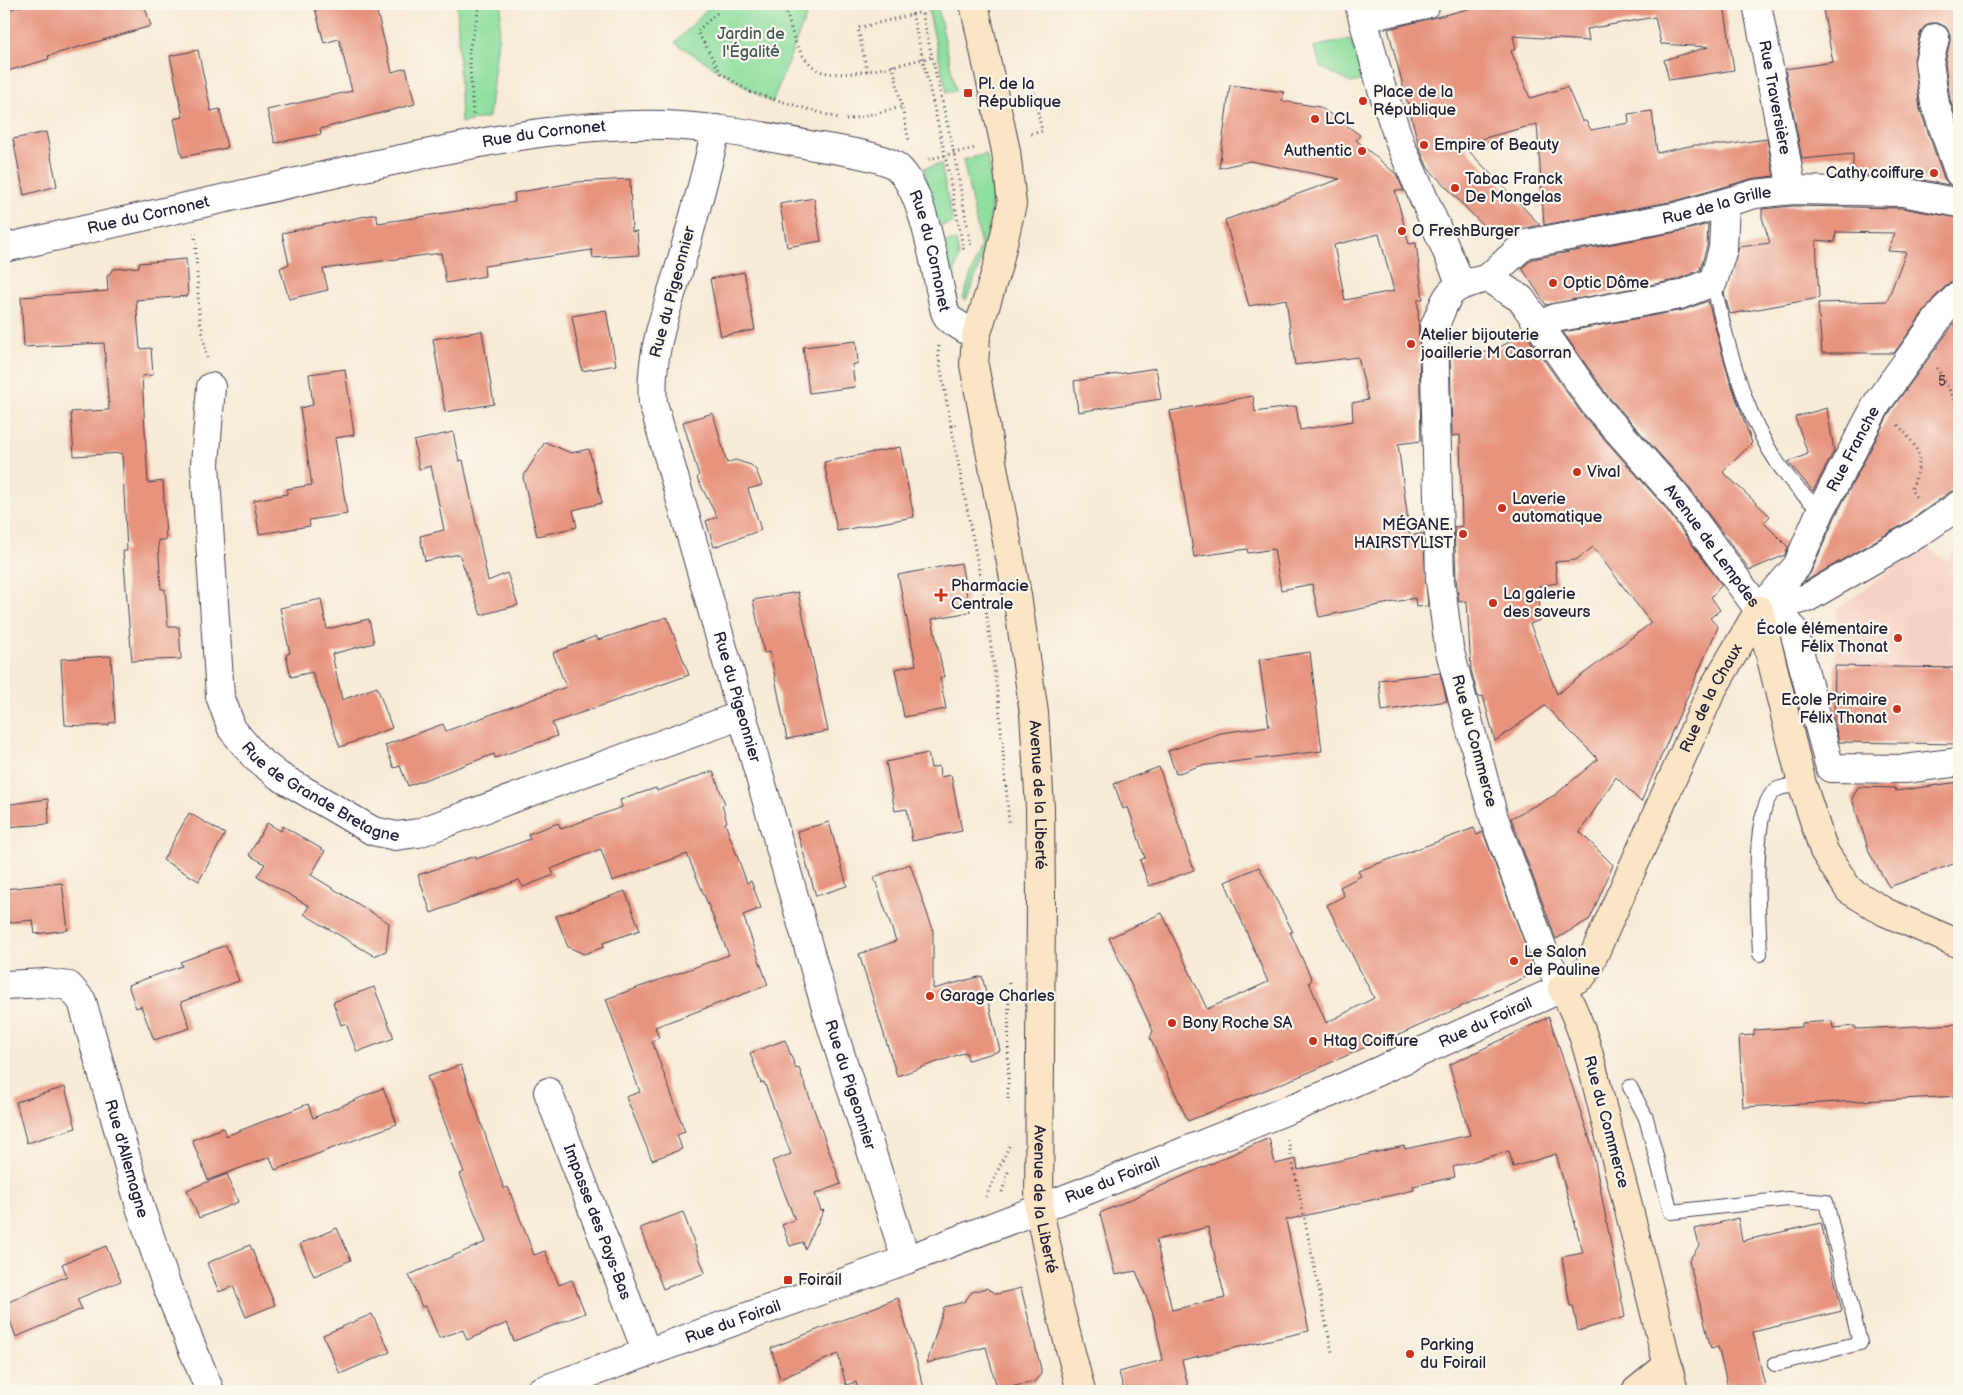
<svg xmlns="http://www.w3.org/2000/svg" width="1963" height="1395" font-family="'Balsamiq Sans',sans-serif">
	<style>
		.built { fill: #f6d2c5 }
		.green { fill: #8dde9e; stroke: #58806c }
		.building { fill: #e7937d; fill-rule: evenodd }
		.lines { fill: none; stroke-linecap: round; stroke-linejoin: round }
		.lane-casing { stroke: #424052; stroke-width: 16 }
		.street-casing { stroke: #424052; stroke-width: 30 }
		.secondary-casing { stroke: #424052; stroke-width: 30 }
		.path { stroke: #424052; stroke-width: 3; stroke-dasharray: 1 4; stroke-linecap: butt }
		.lane { stroke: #fff; stroke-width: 14 }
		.street { stroke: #fff; stroke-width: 28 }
		.secondary { stroke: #fce5c4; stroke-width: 28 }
		.poi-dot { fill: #c8321e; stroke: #fbf7ec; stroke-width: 2 }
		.labels { text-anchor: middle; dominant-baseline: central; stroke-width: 4.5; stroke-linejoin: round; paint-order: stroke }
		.number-label { font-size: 14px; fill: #533e4c }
		.park-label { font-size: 16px; fill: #425a59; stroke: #fbf7ec }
		.poi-label { font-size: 16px; fill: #22223b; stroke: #fbf7ec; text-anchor: start }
		.street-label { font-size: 16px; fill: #22223b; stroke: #fbf7ec }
	</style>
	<rect width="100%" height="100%" fill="#fbf7ec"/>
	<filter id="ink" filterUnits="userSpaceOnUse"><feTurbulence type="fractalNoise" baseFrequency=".02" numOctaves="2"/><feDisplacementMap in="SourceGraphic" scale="10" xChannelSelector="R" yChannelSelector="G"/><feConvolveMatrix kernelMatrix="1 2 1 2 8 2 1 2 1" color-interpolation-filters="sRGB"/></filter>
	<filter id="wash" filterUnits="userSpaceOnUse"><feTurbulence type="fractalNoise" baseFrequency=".0096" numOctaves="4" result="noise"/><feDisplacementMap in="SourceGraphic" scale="20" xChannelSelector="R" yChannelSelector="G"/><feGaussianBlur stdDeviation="1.12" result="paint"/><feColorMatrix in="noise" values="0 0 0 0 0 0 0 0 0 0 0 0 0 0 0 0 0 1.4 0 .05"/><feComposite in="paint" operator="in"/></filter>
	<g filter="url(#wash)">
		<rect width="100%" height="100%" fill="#f7ead6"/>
		<polygon class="built" points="1959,541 1958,744 1833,742 1837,609 1924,546 1948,561"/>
		<g class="green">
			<polygon points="457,4 502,4 489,117 461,123"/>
			<polygon points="712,4 808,4 810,6 772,103 675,43"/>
			<polygon points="927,4 937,4 956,91 947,93"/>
			<polygon points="1350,39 1365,80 1351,83 1321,67 1314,47"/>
			<path d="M 986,154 C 1000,205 986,254 966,300 L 963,298 L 981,245 L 963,160 Z"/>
			<polygon points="941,164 953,223 940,226 943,243 956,240 959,256 952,282 949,283 924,168"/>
		</g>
		<g id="blocks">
			<g class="building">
				<polygon points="29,4 144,4 151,26 48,56 49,59 4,72 4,11"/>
				<polygon points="331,4 375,4 392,72 406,68 415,104 320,129 321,134 275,143 267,110 352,91 339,39 324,43 315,8"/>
				<polygon points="1488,4 1724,4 1734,70 1669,80 1664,60 1708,47 1661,44 1655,17 1587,29 1589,41 1513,36 1516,49 1511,51 1530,98 1567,87 1582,121 1586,121 1591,130 1629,123 1628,114 1652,111 1657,153 1694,145 1724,145 1767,139 1774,176 1751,179 1675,201 1544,225 1537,124 1462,144 1540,225 1495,235 1489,232 1428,168 1420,150 1388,29"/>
				<polygon points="1822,4 1959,4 1959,126 1950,100 1945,63 1950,41 1950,34 1946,27 1938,23 1931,23 1924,27 1920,34 1914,59 1920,109 1944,178 1949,185 1903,176 1853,175 1853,154 1802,159 1785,69 1833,62"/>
				<polygon points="198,50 211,111 220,109 227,148 182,157 174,119 183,117 170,56"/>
				<path d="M 1230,85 L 1284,92 L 1282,101 L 1320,107 L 1360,135 L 1356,140 L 1396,174 L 1404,191 L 1395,190 L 1409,244 L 1416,243 L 1423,299 L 1418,299 L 1421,441 L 1398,444 L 1410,536 L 1423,533 L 1428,606 L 1416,607 L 1415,598 L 1319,617 L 1312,584 L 1281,590 L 1274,549 L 1248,553 L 1247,549 L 1194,557 L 1170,411 L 1253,396 L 1255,412 L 1296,406 L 1300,430 L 1353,421 L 1352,403 L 1368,400 L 1358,357 L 1295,365 L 1286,299 L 1249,306 L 1225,220 L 1340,179 L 1250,161 L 1219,168 ZM 1379,234 L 1394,291 L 1345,300 L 1334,245 Z"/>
				<polygon points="46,132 57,186 24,195 13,139"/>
				<polygon points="630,179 632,232 637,231 639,255 593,258 592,250 484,266 485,276 446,283 441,253 323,269 328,290 289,299 280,268 289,264 282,233 376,214 378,223 413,218 515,202 514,193 578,182"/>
				<polygon points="814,198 821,241 787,247 780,204"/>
				<polygon points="1793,206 1901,208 1959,218 1959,280 1948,284 1933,299 1894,353 1822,353 1818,303 1887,301 1906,252 1888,251 1895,233 1836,232 1835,242 1816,240 1819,298 1730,314 1724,293 1739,247 1770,243 1762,217 1762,209"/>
				<polygon points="1708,224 1707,246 1700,270 1676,280 1546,305 1522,268 1532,259 1682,231"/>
				<polygon points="186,259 188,296 136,300 140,349 151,348 153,375 142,376 148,483 163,481 166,540 158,540 161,589 165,589 168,627 179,627 181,659 132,661 123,551 127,551 122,453 74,456 71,412 109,410 104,343 24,347 21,297 108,291 107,276 114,269 139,267 139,263"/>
				<polygon points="744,272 755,330 721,336 710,279"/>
				<polygon points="1708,301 1729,378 1752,443 1723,472 1770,516 1764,523 1788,547 1785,555 1750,570 1687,485 1607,395 1563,332 1683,310"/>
				<polygon points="606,310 616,365 582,371 572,316"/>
				<polygon points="1959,317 1959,490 1950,492 1911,520 1804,582 1811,572 1835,517 1891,410"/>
				<polygon points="482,331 494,404 445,412 433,339"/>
				<path d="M 1525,333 L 1582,414 L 1663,505 L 1722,585 L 1711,597 L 1720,610 L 1710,618 L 1718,627 L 1641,802 L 1616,777 L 1580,832 L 1613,865 L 1590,919 L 1556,939 L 1511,818 L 1555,795 L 1598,759 L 1545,706 L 1495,741 L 1483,696 L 1478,697 L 1471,670 L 1467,601 L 1459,602 L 1456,579 L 1454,527 L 1462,526 L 1460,435 L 1452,436 L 1450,354 L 1491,352 ZM 1593,547 L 1651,623 L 1557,694 L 1530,624 L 1540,620 L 1539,586 L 1557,583 L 1555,562 L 1576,560 Z"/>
				<polygon points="856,341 858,363 852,365 855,387 809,393 803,347"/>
				<polygon points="1156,368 1161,399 1078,412 1074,381"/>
				<polygon points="345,369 354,435 335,438 347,514 309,520 310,526 259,534 254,500 287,494 287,489 312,485 300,408 313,405 309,374"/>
				<polygon points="1827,408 1834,451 1813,491 1788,462 1808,454 1795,417"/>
				<polygon points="713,413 727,463 735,460 751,465 756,470 762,485 748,489 761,530 714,547 706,521 717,517 697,478 699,476 683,422"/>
				<polygon points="453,432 459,461 463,460 488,581 507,573 518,605 481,615 459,554 425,561 420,536 444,530 431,466 419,469 414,441"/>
				<polygon points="545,442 571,453 589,449 602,503 573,510 577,527 537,536 523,477"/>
				<polygon points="900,447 914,517 837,531 824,462"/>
				<polygon points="961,563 970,612 932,619 944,677 940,678 946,709 904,717 895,669 916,665 898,575"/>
				<polygon points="798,592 828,731 787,739 770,652 764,653 753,600"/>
				<polygon points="321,599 327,629 369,619 374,643 332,654 342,700 377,687 392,728 340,747 312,672 291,677 286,655 290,653 280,608"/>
				<polygon points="667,617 689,675 552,723 557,736 495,758 494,754 408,786 400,766 394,768 385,745 443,724 446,731 566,687 553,653 596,636 598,640"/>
				<polygon points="1310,652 1322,751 1199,766 1176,774 1168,751 1221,733 1269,726 1259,660"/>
				<polygon points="111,656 115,722 109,723 109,725 84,726 65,725 61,659"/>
				<polygon points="1835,666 1959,668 1959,744 1839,742 1834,721"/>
				<polygon points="1440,673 1447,701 1382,711 1379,680"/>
				<polygon points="928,753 931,768 939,766 940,777 951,775 962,831 912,841 907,809 895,811 886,762"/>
				<polygon points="1159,767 1194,870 1149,886 1140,860 1145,858 1128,807 1123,809 1114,784"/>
				<polygon points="713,771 725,804 722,805 727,822 725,823 747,883 751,881 761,908 743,915 768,985 655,1027 659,1038 652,1041 685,1132 677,1135 682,1149 652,1160 626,1097 640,1092 606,999 729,955 687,854 612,881 601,849 551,869 554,875 523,887 519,880 431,913 418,875 475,856 476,859 530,839 528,834 558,823 561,829 622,807 620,800 656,788 657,791"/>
				<polygon points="1959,782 1959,862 1889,887 1870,854 1852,799 1858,787 1895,788 1896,791"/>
				<polygon points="48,799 49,824 4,827 4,805"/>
				<polygon points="189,813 225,834 199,881 163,860"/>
				<polygon points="829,822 847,886 816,896 797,831"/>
				<polygon points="267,823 281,831 283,826 325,851 311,875 389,923 386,951 374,956 304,914 309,906 257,876 265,864 249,855"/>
				<polygon points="1474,828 1477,835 1483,832 1533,965 1528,976 1399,1035 1377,1042 1310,1072 1188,1121 1150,1038 1153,1031 1109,938 1162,913 1207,1009 1268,982 1225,882 1259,867 1293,932 1290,932 1312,980 1309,982 1326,1023 1374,998 1327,905 1344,896 1340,887 1361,876 1358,871"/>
				<polygon points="910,864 933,930 933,989 982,976 1000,1051 968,1060 966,1052 897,1076 859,954 896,941 874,877"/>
				<polygon points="62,883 68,930 35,934 33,920 4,923 4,889"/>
				<polygon points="625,891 640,930 603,943 604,947 584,954 568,947 556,916"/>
				<polygon points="226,945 239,981 181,1002 190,1028 154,1040 141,1006 136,1008 128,985 182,966 180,962"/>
				<polygon points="374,987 394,1038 357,1052 346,1023 341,1025 333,1002"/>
				<path d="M 1549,1017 L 1592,1146 L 1625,1317 L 1578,1331 L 1573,1306 L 1570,1306 L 1562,1257 L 1583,1253 L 1556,1154 L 1513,1167 L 1509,1151 L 1453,1167 L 1455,1177 L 1413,1186 L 1414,1190 L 1286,1220 L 1309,1331 L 1182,1360 L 1189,1391 L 1124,1391 L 1119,1372 L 1163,1360 L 1153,1314 L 1136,1271 L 1115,1275 L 1100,1213 L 1269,1138 L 1275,1164 L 1296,1159 L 1298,1170 L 1404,1146 L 1405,1149 L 1470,1135 L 1449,1065 ZM 1208,1227 L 1225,1298 L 1172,1310 L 1156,1240 Z"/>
				<polygon points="1832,1021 1833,1028 1855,1026 1856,1029 1959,1024 1959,1096 1743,1107 1739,1036 1754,1035 1754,1030 1802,1027 1802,1023"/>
				<polygon points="785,1040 796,1069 799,1068 841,1184 815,1194 821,1211 824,1210 805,1249 803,1242 790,1246 782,1225 795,1220 772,1161 791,1154 764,1082 761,1083 750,1053"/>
				<polygon points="461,1065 504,1189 508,1187 534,1255 545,1251 559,1285 572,1280 585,1313 514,1341 507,1323 467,1340 463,1330 439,1338 426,1306 422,1307 409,1275 486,1242 460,1174 464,1172 427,1077"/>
				<polygon points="65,1087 76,1128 27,1143 16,1102"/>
				<polygon points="383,1088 397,1124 275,1170 270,1157 208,1180 192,1140 223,1128 226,1136 308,1104 313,1118"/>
				<polygon points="227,1174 238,1202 199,1218 187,1190"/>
				<polygon points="683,1212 705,1273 663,1289 640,1228"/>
				<polygon points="1738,1218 1742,1241 1821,1223 1842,1311 1753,1332 1766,1391 1729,1391 1718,1347 1711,1349 1689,1260 1699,1246 1695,1229"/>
				<polygon points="337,1228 351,1260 314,1276 300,1244"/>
				<polygon points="250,1245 275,1305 246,1317 233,1286 219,1292 207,1263"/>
				<polygon points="106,1246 121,1281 77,1299 82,1309 16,1337 4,1304 67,1276 62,1264"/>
				<polygon points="986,1288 997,1294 1021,1288 1041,1369 1041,1374 1034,1382 1005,1388 996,1384 986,1347 927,1363 944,1307 964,1302 972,1292"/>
				<polygon points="898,1298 925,1391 858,1391 856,1382 846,1385 838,1354 780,1379 771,1348"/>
				<polygon points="372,1314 390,1352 340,1374 323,1335"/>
			</g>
		</g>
	</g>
	<g filter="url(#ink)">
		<use href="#blocks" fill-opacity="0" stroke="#424052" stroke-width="1"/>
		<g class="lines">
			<g class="lane-casing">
				<g id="lane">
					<path d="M 1713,282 C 1732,362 1752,457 1821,510"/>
					<path d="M 1760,954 C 1759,923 1749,807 1776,790 C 1782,786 1794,786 1802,784"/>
					<polyline points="1630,1087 1646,1118 1671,1212 1788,1199 1826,1202 1860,1343 1775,1364"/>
				</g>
			</g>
			<g class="street-casing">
				<g id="street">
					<polyline points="1359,4 1381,86 1401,146 1461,284"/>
					<path id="s1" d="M 1757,4 L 1792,190"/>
					<polyline points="1363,18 1426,4"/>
					<polyline points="1935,38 1929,62 1935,104 1959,173"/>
					<path id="s2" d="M 716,129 C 706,175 693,220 680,266 C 666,311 649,355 653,403 L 827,1012 L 906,1260"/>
					<path id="s3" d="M 4,248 C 122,221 240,194 359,168 C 450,149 540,127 634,125 C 694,123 755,134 814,146 C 834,149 883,156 897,167 C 925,191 936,275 945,312 L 949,319 L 976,336"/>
					<path id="s4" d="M 1488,278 L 1525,244 L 1679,216 L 1755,194 L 1792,190 L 1903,192 L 1959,203"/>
					<polyline points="1541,325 1555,318 1680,295 1713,282 1723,249 1725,204"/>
					<path id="s5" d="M 211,387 L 205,464 L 220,696 L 232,729 L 256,758 L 279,776 L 373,831 L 396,836 L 418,833 L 742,715"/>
					<path id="s6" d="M 1759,610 L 1797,566 L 1821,510 L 1878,402 L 1944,310 L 1959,295"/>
					<polyline points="1759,610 1807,598 1919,533 1959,505"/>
					<path id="s7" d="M 4,985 L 46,983 L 69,986 L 82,1001 L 141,1210 L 166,1284 L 210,1391"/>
					<path id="s8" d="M 548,1092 L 647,1353"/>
					<path id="s9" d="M 540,1391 L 906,1260 L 1088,1190 L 1330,1093 L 1562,988 L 1545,955 L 1494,818 L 1449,648 L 1440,580 L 1434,328 C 1450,289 1447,288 1488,278 L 1521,299 L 1595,405 L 1675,495 L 1759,610 L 1789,624 L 1794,631 L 1830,768 L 1905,769 L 1959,762"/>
				</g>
			</g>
			<g class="secondary-casing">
				<g id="secondary">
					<path id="s10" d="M 974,4 L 1006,151 L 1012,204 L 998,265 L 976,336 L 974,365 L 1017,595 L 1034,713 L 1040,808 L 1041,898 L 1039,1209 L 1059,1306 L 1081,1391"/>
					<polyline points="1759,610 1802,784 1824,851 1849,890 1885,912 1959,944"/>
					<polyline points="1636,1391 1668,1365"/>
					<path id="s11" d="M 1674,1391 C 1652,1301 1630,1211 1606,1122 C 1594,1076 1586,1029 1562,988 L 1582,976 L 1588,968 L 1711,692 L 1759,610"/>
				</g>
			</g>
			<g class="path">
				<path d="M 783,4 C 790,18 791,37 800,51 C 804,58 811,66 818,70 C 840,82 907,62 932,57"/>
				<polyline points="910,4 945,155 964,251"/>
				<polyline points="920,4 954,153 971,246"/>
				<polyline points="717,13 697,31 721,73 750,92 838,118"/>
				<polyline points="893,65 909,141"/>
				<polyline points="867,71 858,28 922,12"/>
				<polyline points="473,114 469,50 480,4"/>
				<polyline points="846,120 902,107"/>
				<polyline points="1031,134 1042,131 1031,80"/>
				<polyline points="929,159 976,148"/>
				<polyline points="195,233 199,313 207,358"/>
				<polyline points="939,346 938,353 951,426 956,425"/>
				<polyline points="1937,368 1959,407"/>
				<path d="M 1898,425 C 1922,452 1924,457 1911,490 L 1918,500"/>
				<polyline points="951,426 985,601"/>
				<polyline points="985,602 999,705 1009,822"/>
				<polyline points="1008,1104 1009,981"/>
				<polyline points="1288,1140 1332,1352"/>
				<polyline points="1002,1192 1009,1169"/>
				<polyline points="986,1197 1009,1146"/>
			</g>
			<use href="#lane" class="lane"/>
			<use href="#street" class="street"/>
			<use href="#secondary" class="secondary"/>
		</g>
	</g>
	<g class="poi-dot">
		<rect x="963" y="88" width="10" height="10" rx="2.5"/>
		<circle cx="1363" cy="101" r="5"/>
		<circle cx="1315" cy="119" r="5"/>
		<circle cx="1424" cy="145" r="5"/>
		<circle cx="1362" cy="151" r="5"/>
		<circle cx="1934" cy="173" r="5"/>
		<circle cx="1455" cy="188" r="5"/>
		<circle cx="1402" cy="231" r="5"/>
		<circle cx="1553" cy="283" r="5"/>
		<circle cx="1411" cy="344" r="5"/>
		<circle cx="1577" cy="472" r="5"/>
		<circle cx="1502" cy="508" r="5"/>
		<circle cx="1463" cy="534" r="5"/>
		<path d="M938.5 587.5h5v5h5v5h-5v5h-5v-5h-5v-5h5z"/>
		<circle cx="1493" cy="603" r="5"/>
		<circle cx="1898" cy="638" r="5"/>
		<circle cx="1897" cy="709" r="5"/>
		<circle cx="1514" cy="961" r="5"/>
		<circle cx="930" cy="996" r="5"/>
		<circle cx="1172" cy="1023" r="5"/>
		<circle cx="1313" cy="1041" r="5"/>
		<rect x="783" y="1275" width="10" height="10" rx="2.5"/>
		<circle cx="1410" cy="1354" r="5"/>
	</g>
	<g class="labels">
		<g class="number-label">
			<text x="1942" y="381">5</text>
		</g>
		<g class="park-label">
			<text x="751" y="34">Jardin de<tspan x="751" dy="18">l'Égalité</tspan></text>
		</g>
		<g class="poi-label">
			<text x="978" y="84">Pl. de la<tspan x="978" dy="18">République</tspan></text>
			<text x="1373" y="92">Place de la<tspan x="1373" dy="18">République</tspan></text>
			<text x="1325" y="119">LCL</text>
			<text x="1434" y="145">Empire of Beauty</text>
			<text x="1352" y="151" text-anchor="end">Authentic</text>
			<text x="1924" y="173" text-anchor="end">Cathy coiffure</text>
			<text x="1465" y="179">Tabac Franck<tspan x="1465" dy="18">De Mongelas</tspan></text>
			<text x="1412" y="231">O FreshBurger</text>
			<text x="1563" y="283">Optic Dôme</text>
			<text x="1421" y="335">Atelier bijouterie<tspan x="1421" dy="18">joaillerie M Casorran</tspan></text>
			<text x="1587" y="472">Vival</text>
			<text x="1512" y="499">Laverie<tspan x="1512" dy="18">automatique</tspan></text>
			<text x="1453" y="525" text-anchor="end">MÉGANE.<tspan x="1453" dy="18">HAIRSTYLIST</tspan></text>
			<text x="951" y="586">Pharmacie<tspan x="951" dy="18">Centrale</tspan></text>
			<text x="1503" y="594">La galerie<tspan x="1503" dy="18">des saveurs</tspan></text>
			<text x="1888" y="629" text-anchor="end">École élémentaire<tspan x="1888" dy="18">Félix Thonat</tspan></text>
			<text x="1887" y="700" text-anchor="end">Ecole Primaire<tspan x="1887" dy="18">Félix Thonat</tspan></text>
			<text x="1524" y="952">Le Salon<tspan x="1524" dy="18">de Pauline</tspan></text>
			<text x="940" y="996">Garage Charles</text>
			<text x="1182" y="1023">Bony Roche SA</text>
			<text x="1323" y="1041">Htag Coiffure</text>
			<text x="798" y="1280">Foirail</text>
			<text x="1420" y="1345">Parking<tspan x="1420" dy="18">du Foirail</tspan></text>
		</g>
		<g class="street-label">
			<text stroke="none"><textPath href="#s1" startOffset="95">Rue Traversière</textPath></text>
			<text stroke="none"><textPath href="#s3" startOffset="552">Rue du Cornonet</textPath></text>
			<text stroke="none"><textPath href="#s4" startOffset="246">Rue de la Grille</textPath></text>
			<text stroke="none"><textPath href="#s3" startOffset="148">Rue du Cornonet</textPath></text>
			<text stroke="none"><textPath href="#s3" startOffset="1002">Rue du Cornonet</textPath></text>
			<text transform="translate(673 292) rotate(-75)">Rue du Pigeonnier</text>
			<text stroke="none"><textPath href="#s6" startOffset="188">Rue Franche</textPath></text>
			<text stroke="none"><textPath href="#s9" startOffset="2210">Avenue de Lempdes</textPath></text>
			<text stroke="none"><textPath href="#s2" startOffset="588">Rue du Pigeonnier</textPath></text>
			<text stroke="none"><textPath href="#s11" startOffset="749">Rue de la Chaux</textPath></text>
			<text transform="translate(1474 741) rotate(75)">Rue du Commerce</text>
			<text stroke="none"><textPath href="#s5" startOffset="456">Rue de Grande Bretagne</textPath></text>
			<text stroke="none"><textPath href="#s10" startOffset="805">Avenue de la Liberté</textPath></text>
			<text stroke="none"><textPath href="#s9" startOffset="1015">Rue du Foirail</textPath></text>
			<text stroke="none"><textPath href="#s2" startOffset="992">Rue du Pigeonnier</textPath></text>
			<text transform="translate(1606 1122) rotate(75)">Rue du Commerce</text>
			<text stroke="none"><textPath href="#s7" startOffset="249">Rue d'Allemagne</textPath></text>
			<text stroke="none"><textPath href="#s9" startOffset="610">Rue du Foirail</textPath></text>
			<text stroke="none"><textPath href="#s10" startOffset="1210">Avenue de la Liberté</textPath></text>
			<text stroke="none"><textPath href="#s8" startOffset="139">Impasse des Pays-Bas</textPath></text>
			<text stroke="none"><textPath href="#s9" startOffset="205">Rue du Foirail</textPath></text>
		</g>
	</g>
	<rect width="1963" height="1395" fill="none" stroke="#fbf7ec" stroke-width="20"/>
</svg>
